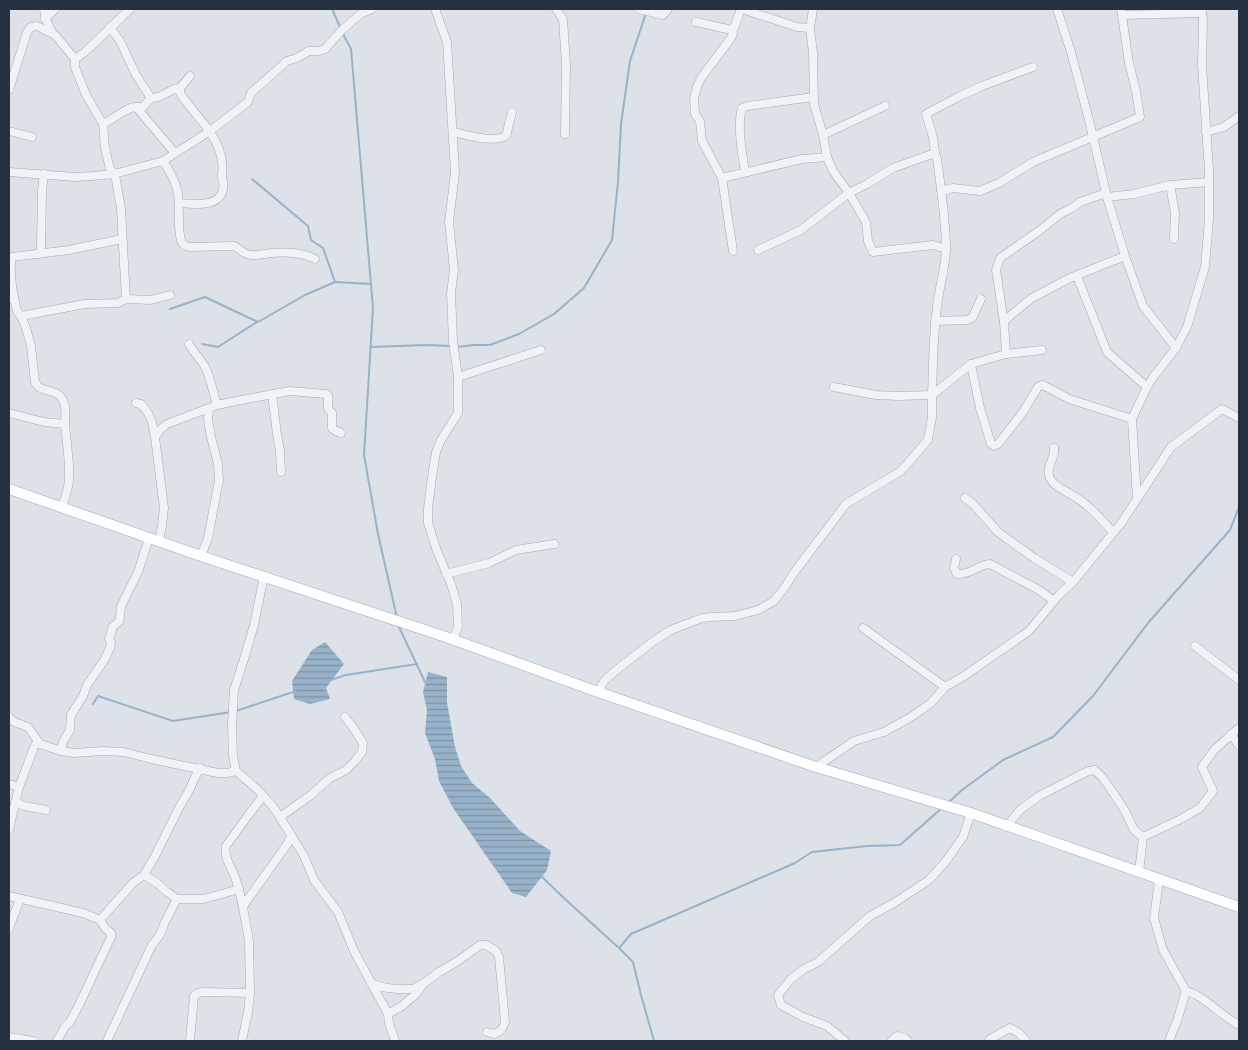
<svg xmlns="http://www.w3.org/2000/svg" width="1248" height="1050" font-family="'Asap Condensed',sans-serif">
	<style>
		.water { fill: url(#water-rules) }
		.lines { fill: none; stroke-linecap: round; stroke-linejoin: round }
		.stream { stroke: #97b3ca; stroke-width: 2 }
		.minor-casing { stroke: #a2a9b2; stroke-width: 9 }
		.major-casing { stroke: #9ca8b4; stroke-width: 11 }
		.minor { stroke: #f0f3f6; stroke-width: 8 }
		.major { stroke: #fff; stroke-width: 10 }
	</style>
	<defs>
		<pattern id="water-rules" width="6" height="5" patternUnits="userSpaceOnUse" patternTransform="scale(1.25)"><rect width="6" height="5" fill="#97b3ca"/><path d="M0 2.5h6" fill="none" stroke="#7b92a5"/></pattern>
	</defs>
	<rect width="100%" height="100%" fill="#dde2e8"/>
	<g class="water">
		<polygon points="325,642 344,664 326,688 330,699 310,704 294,699 292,681 312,650"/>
		<polygon points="428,672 447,677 447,702 455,747 461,766 472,783 490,798 520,831 551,851 547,870 526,897 512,893 453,808 439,781 435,759 425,733 427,710 423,692"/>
	</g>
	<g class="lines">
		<g class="stream">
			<polyline points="333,9 333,11 340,27"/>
			<polyline points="343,34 351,49 373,308 364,455 378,534 397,618"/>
			<polyline points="252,179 308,226 311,240 323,248 335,282"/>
			<polyline points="170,309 205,297 258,322 305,295 335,282 371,284"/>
			<polyline points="202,344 218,347 257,322"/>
			<polyline points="370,347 426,345 452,346"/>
			<polyline points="457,347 474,345 490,345 519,334 554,314 584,288 612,240 618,182 621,124 630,61 646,13"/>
			<polyline points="398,625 426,684"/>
			<polyline points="331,680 346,675 417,664"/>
			<polyline points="93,704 98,696 173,721 231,712"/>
			<polyline points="236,711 296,691"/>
			<polyline points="949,802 962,790 1003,760 1053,737 1093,696 1148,623 1230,530 1239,507"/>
			<polyline points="541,876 566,900 619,948 633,962 641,995 654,1041"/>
			<polyline points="620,947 631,934 795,863 812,852 867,846 900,845 942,808"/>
		</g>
		<g class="minor-casing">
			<g id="minor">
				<path d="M 44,9 C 45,18 47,24 52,32"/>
				<polyline points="435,9 447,42 455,172 449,222 454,270 451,293 453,341 458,377 458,413 441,440 436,452 432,477 428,508 428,523 437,551 451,584 457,604 458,627 453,640"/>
				<polyline points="556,9 563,19 566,65 565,134"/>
				<polyline points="639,9 663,15 668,9"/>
				<polyline points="742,9 797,27 810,28"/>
				<polyline points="813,9 810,28 813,53 814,104 823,135 827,157 833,171 849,193 866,222 868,241 873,252 933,245 946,249"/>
				<polyline points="1057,9 1071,52 1090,124 1107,197 1125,256 1143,306 1176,348"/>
				<polyline points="1122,15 1202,13"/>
				<polyline points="45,19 55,9"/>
				<polyline points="696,22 732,30 734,28 741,9"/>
				<polyline points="110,27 120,41 136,75 151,98"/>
				<polyline points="732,30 733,34 731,38 701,78 697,87 694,99 695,114 700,121 702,141 722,178 733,251"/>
				<polyline points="75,59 85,52 130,9"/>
				<polyline points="9,90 27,32 31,27 37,26 55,35 75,59 75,67 86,95 103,124 105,148 110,169 114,174 116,180 121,209 126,299"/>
				<polyline points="136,107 143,107 151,98 159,97 172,90 180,88"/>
				<path d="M 103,124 C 113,120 126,107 136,107 L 174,152"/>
				<polyline points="9,131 32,137"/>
				<path d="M 453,132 C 468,135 492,143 506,136 L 512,112"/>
				<polyline points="1206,132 1224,127 1239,116"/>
				<polyline points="823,135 885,106"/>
				<path d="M 163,161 C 169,170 174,178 177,189 C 181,201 176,236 183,244 C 184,246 187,246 190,247 L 234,246 C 240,249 244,255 252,255 C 255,256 260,254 264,254 C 281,252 299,251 315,259"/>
				<polyline points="9,172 75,177 92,176 114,174 163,161 210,131 248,102 251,93 287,61 297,58 309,51 319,51 325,49 341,31 358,16 362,13 372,9"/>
				<path d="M 745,172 C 742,154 737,125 742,108 L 747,106 L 813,97"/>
				<polyline points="722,178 802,159 827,157"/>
				<polyline points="1170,185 1175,213 1174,239"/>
				<polyline points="941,191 953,188 980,191 999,183 1033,162 1140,117 1136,91 1129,63 1121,9"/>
				<polyline points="1107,197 1134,194 1170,185 1209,182"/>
				<path d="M 179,203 C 193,204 220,208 223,189 C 224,185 223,181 222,177 C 222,172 223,167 222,162 C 219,134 194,115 180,93 L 180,88 L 190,76"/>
				<polyline points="758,250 801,230 849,193 867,184 893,168 935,153"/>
				<polyline points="39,254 41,248 42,191 44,174"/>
				<polyline points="1077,276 1107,352 1147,387"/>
				<path d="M 14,298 C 12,288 9,266 12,257 L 69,250 L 122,239"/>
				<path d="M 9,299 L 14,298 L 17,311 L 21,316 L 26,328 L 31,346 L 35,382 C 40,393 54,388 61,397 C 63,400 65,404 65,407 C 66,412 65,418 65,423 C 66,441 70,459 69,478 C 69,488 65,498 62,508"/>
				<polyline points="21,316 85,304 118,303 126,299 151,300 170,295"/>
				<polyline points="935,321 967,320 972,318 981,299"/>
				<polyline points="1004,322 996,270 1000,258 1039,231 1060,214 1072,208 1080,202 1106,193"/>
				<path d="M 189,344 C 193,352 200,358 205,367 C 211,379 213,393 217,405"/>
				<polyline points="1006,354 1042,350"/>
				<polyline points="971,364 980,408 991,444 994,446 998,444 1023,412 1038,387 1043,385 1069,399 1132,419"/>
				<polyline points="458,377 541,350"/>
				<polyline points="272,394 277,434 280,451 281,472"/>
				<path d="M 932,395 C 933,366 933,336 937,307 C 939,288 945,270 946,250 C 946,220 941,189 937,159 L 935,153 L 933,137 L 926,114 L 960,96 L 982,86 L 1033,67"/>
				<polyline points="932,395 971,364 1006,354 1004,322 1011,315 1032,298 1070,278 1125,256"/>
				<polyline points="136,403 141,404 148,413 152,422 155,437 164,508 162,526 159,541"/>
				<polyline points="9,413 44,422 65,424"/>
				<polyline points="155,437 160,430 167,424 217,405 241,400 290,391 326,394 328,395 328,409 332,413 332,428 334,430 341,433"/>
				<path d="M 1054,448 C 1056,458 1046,465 1049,475 C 1051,485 1064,490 1072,495 C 1088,504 1101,519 1113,532"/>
				<polyline points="965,498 973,504 998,532 1034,558 1073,582"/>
				<polyline points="1137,499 1132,419 1147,387 1154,376 1176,348 1187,327 1205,267 1209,219 1209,171 1202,65 1203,19 1201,9"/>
				<polyline points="201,556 208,538 219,480 218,464 211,437 208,419 209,409"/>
				<path d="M 956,559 L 954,568 L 957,574 C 970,575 978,565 990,564 L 1039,590 L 1054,601"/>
				<polyline points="446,574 489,563 516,550 554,544"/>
				<polyline points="863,628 945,687"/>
				<polyline points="1195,646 1239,680"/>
				<polyline points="598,692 604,681 615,671 655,640 671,630 702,618 711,617 735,616 758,610 774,601 785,587 793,574 846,504 901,471 928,440 932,417 932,395 898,396 876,395 834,387"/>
				<polyline points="9,717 14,722 28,727 40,744"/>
				<polyline points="1231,734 1239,746"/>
				<polyline points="61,751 63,742 70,730 71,715 83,696 87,685 105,659 110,648 111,642 109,639 113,626 119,622 120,617 121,606 138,572 149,538"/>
				<polyline points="816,767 854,741 884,732 911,717 931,703 945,687 964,676 1029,631 1059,595 1073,582 1122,522 1171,447 1222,409 1239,418"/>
				<polyline points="9,784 19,787"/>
				<polyline points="15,802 24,806 46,810"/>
				<polyline points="280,817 311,795 330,778 346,770 355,761 362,752 363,743 352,726 345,717"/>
				<polyline points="1006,827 1020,810 1039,796 1088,771 1095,770 1102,777 1114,794 1125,811 1134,830 1143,837"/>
				<polyline points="9,829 19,787 35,745 40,744 61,751 74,753 103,751 124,752 151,759 218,773 227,773 236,771"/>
				<polyline points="291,835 304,856 314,880 338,912 354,951 388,1014 389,1023 395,1041"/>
				<polyline points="1139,872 1143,837 1181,819 1200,808 1213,791 1202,767 1215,749 1239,728"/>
				<polyline points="144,875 157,883 167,892 177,899 204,899 239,889"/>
				<polyline points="1159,880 1154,918 1163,950 1186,991 1178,1018 1169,1041"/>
				<polyline points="9,896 83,913 100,920 105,928 111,933 111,937 80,1003 70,1022 66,1025 57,1041"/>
				<path d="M 243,907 C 241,898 239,889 236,880 C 233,869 223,858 226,846 L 250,813 L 263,796"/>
				<polyline points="100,920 133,883 144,875 155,856 180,806 190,789 194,779 200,768"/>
				<polyline points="9,928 20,899"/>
				<path d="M 371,983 C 379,988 405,991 415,988 C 417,987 420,985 422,984"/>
				<path d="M 1186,991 C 1205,996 1221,1016 1239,1025"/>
				<path d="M 388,1014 L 402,1006 L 417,993 L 423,984 L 439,972 L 458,961 L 480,945 L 486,945 L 496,951 L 499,957 L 505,1022 C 503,1029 501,1031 494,1034 L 487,1032"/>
				<polyline points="9,1037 33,1041"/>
				<polyline points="107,1041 144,962 152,945 160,935 165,922 177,899"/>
				<polyline points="190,1041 194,996 198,993 203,992 250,993"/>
				<polyline points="242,1041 248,1012 250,993 249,941 243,907 248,899 281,853 288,843 291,835 274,808 257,789 236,771 233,756 232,725 234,690 245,656 254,625 264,576"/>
				<polyline points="845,1041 827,1026 803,1017 781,1005 778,995 791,979 804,969 818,962 870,916 894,903 929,880 946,861 963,837 971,813"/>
				<polyline points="891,1041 897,1036 905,1038 908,1041"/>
				<polyline points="989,1041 990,1039 1010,1028 1019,1033 1026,1041"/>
			</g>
		</g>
		<g class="major-casing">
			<polyline id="major" points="9,489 201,556 446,637 598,692 816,767 971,813 1239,907"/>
		</g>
		<use href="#minor" class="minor"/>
		<use href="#major" class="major"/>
	</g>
	<rect width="1248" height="1050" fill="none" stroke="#26313f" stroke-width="20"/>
</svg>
